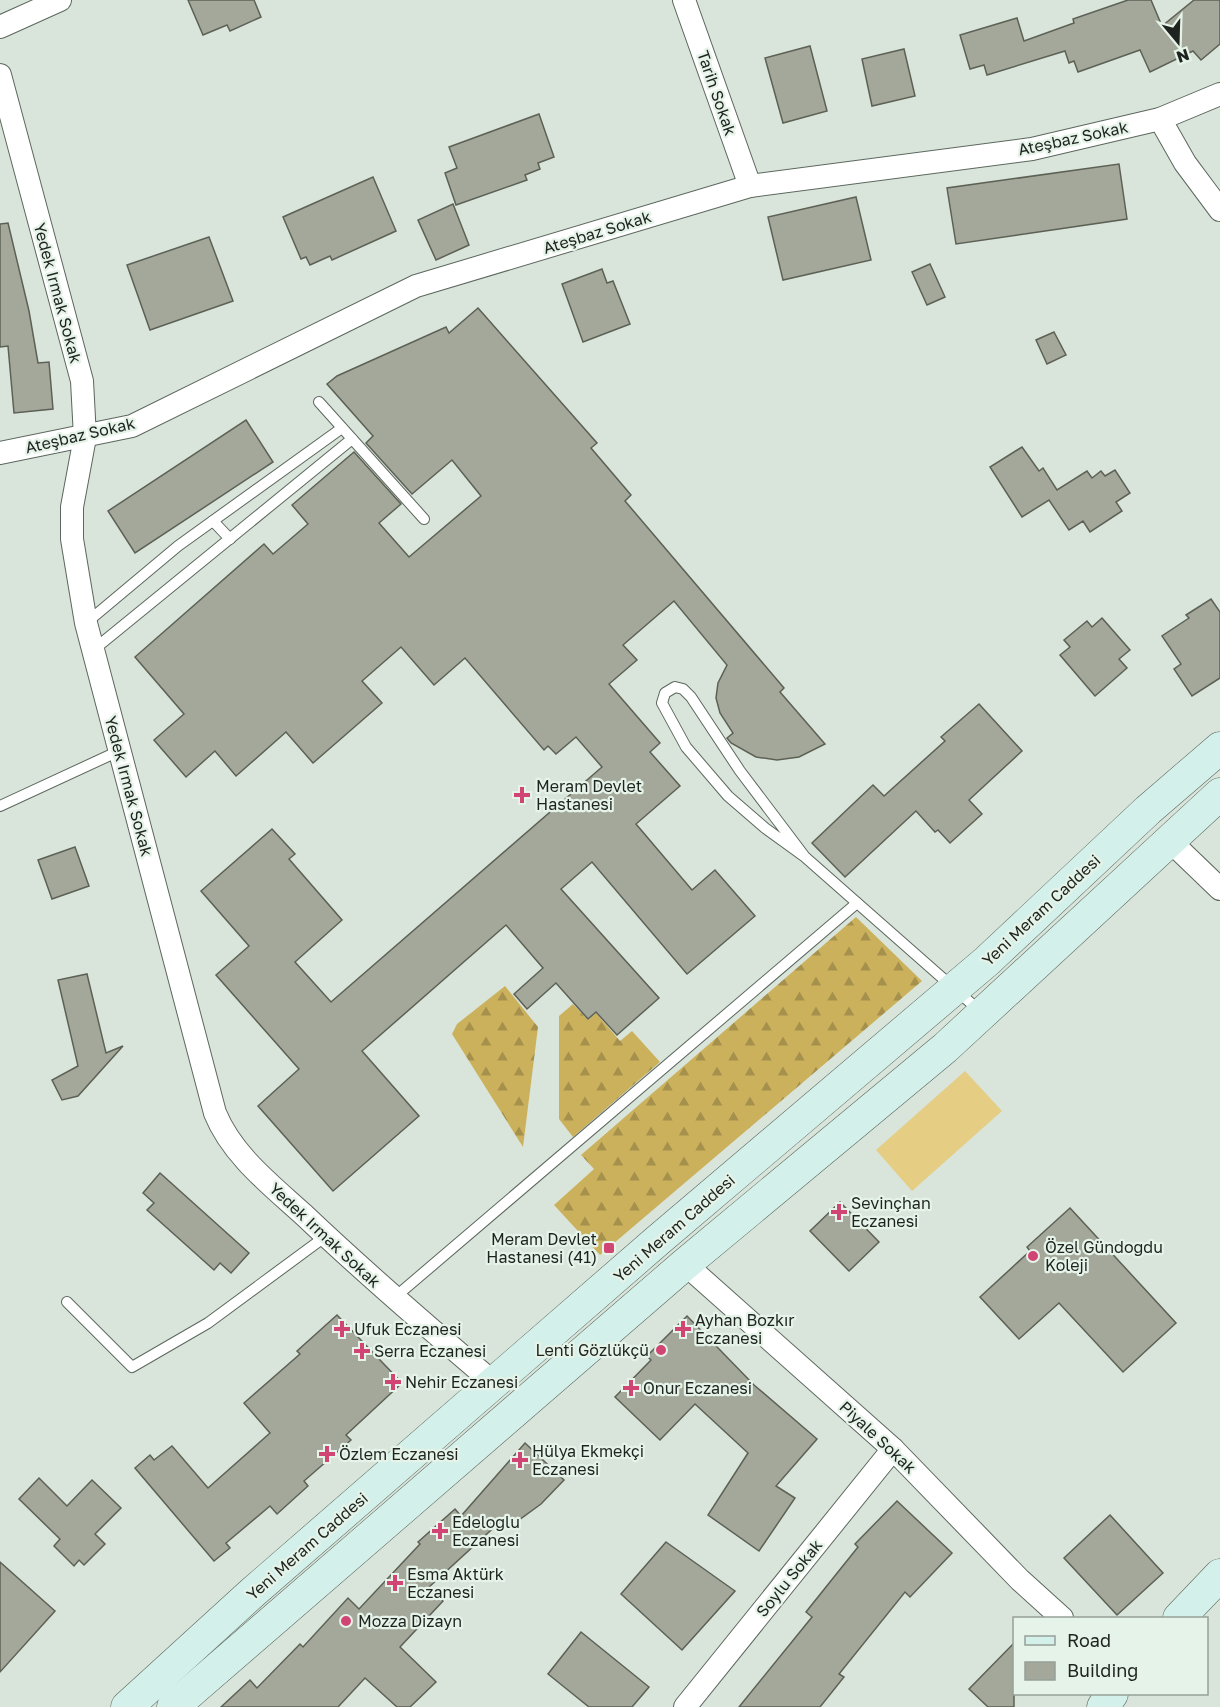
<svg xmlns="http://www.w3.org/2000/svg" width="1220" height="1707" font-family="'Golos Text',sans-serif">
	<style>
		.grass { fill: #e5cd84 }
		.forest { fill: url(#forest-firs) }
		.building { fill: #a4a89b; stroke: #5d6155; stroke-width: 1.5 }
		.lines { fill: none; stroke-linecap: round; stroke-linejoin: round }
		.lane-casing { stroke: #5c675e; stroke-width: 12 }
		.street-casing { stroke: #5c675e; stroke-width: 24 }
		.secondary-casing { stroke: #5c675e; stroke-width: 33 }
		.lane { stroke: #fff; stroke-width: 10 }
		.street { stroke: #fff; stroke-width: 22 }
		.secondary { stroke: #d3f0ea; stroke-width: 32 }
		.poi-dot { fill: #d14575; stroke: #e6f3e8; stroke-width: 2 }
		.labels { text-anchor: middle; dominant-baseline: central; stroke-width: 4.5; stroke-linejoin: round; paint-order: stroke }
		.street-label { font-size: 16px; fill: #1e231f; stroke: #e6f3e8 }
		.poi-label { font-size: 16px; fill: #1e231f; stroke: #e6f3e8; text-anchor: start }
	</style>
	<defs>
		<pattern id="forest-firs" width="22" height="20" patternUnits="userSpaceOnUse" patternTransform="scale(1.5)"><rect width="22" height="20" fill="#ccb15d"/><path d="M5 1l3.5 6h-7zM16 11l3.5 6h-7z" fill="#a5904c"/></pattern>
	</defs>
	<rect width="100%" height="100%" fill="#d9e5db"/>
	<polygon class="grass" points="965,1071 1002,1111 912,1191 876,1150"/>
	<g class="forest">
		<polygon points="856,917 922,981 600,1255 554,1205 594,1169 581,1155"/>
		<polygon points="505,986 538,1027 523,1147 452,1034 457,1024"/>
		<polygon points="573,1004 588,1020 596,1013 620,1041 632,1031 660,1062 573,1137 559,1119 559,1016"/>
	</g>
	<g class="building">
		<polygon points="188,0 254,0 261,17 230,31 227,25 203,35"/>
		<polygon points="1128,0 1151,0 1162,26 1194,0 1220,0 1220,44 1201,60 1193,51 1150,72 1140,50 1078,72 1074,61 1069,63 1065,51 987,75 984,65 970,69 960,35 1017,18 1024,41 1074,23 1073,19"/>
		<polygon points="810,46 827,111 783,123 765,58"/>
		<polygon points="904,49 915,96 872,106 862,59"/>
		<polygon points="539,114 554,157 538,163 540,169 525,175 527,180 456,205 445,173 457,168 449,147"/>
		<polygon points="1119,164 1127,219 956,244 947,188"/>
		<polygon points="373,177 396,231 332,260 330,256 310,265 306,257 301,259 283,217"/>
		<polygon points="856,197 871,260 783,280 768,217"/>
		<polygon points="453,204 469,245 436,260 418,220"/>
		<polygon points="8,223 29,311 38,363 49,362 53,409 14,413 8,346 0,347 0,224"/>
		<polygon points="209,237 233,301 150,330 127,265"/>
		<polygon points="930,264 945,297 927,305 912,272"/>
		<polygon points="602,269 607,283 613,281 630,324 583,342 562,284"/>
		<polygon points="478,308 597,443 591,448 631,495 625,501 784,688 780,692 825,744 799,757 777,760 756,757 731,743 727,738 733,733 720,713 716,698 718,683 727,665 674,601 623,645 637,660 609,684 660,743 650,752 680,786 636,824 692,890 715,870 755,916 687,974 592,862 561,889 659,998 617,1035 596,1012 588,1019 556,983 527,1009 514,994 543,968 506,925 362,1051 419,1116 333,1191 258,1106 299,1069 216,975 249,946 201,891 272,829 295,854 289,859 342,920 295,962 331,1002 602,767 576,737 556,754 548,746 544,750 465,658 434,685 401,647 362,681 382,703 313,763 286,732 236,776 215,751 186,777 154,740 184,714 135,657 264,544 273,554 308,524 292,505 354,452 401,504 379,523 409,557 481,496 452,460 412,494 366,443 373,436 327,384 337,376 446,327 449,333"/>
		<polygon points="1054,332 1066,355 1047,364 1036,340"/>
		<polygon points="246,420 273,462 135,553 108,511"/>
		<polygon points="1022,447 1039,471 1043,468 1057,490 1087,471 1092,478 1101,471 1105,476 1115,470 1130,493 1116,502 1122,511 1090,532 1083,521 1069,530 1049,500 1022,517 990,467"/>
		<polygon points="1211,599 1220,612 1220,678 1192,696 1174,669 1181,664 1162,636 1189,618 1186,615"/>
		<polygon points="1102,618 1130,650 1119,659 1127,668 1095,696 1060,655 1070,647 1064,640 1087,621 1092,627"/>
		<polygon points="979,704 1022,751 969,800 982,814 950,843 938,830 935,832 916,811 845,877 812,843 873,785 884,796 945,741 941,737"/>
		<polygon points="75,847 89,886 52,899 38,860"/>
		<polygon points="87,974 106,1053 123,1046 78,1096 62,1100 52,1080 78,1066 58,980"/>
		<polygon points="160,1173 249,1253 231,1273 220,1263 214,1270 147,1210 154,1203 143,1193"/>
		<polygon points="840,1202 879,1242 849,1271 810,1231"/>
		<polygon points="1070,1208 1176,1323 1123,1372 1059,1303 1019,1339 980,1297 1030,1251 1027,1247"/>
		<polygon points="337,1315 402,1383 346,1435 351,1440 304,1481 308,1486 277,1514 270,1506 226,1543 230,1548 214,1561 135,1468 150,1455 154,1460 172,1446 208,1488 270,1433 244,1403 300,1354 297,1351"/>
		<polygon points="687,1316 754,1385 817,1439 776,1486 795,1498 759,1551 708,1515 748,1453 695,1404 660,1440 615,1397 651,1360 647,1356"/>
		<polygon points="525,1443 564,1480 541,1504 508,1528 501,1521 428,1588 443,1601 400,1647 436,1682 410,1707 397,1707 365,1678 338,1707 221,1707 250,1680 257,1688 300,1644 303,1647 348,1598 359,1609 420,1544 418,1542 455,1509 461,1516"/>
		<polygon points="39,1478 67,1506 92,1480 121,1508 95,1534 105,1544 84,1565 79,1560 74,1566 54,1546 60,1539 19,1499"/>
		<polygon points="897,1501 952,1553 910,1597 905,1592 839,1674 844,1677 820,1707 739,1707 812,1617 806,1612 858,1547 855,1544"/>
		<polygon points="1110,1515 1163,1573 1117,1615 1064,1558"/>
		<polygon points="666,1542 735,1591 682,1650 621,1594"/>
		<polygon points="0,1562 55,1611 0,1672"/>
		<polygon points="581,1632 649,1687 632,1707 589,1707 548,1674"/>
		<polygon points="1014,1643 1014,1707 988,1707 969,1689"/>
	</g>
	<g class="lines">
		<g class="lane-casing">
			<g id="lane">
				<polyline points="319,402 424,519"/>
				<polyline points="213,521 230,539"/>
				<polyline points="86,623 178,546 342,428"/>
				<polyline points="92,651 352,439"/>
				<polyline points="0,806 119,751"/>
				<polyline points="805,857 740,771 691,697 683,689 675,687 665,693 662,703 686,747 728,796 765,828 805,857 981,1012"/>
				<polyline points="394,1298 857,903"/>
				<polyline points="67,1302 132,1367 208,1323 326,1236"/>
			</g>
		</g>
		<g class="street-casing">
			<g id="street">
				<polyline points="684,0 750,186"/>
				<polyline points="0,27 60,0"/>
				<path d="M 0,75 L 82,381 L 85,437 L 72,507 L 72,539 L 86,623 L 215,1113 C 232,1155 271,1185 304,1215 C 366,1274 430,1329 495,1384"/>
				<polyline points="1160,119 1185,163 1220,210"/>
				<polyline points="0,453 132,426 416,286 750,186 1032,149 1160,119 1220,94"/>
				<polyline points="1169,840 1220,889"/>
				<polyline points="685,1264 893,1449 1020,1580 1062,1618"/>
				<polyline points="685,1707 893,1449"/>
			</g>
		</g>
		<g class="secondary-casing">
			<g id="secondary">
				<polyline points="1179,1618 1220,1575"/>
				<polyline points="127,1707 252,1593 657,1241 987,961 1148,810 1220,748"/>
				<polyline points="173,1707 685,1264 945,1048 1220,794"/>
				<polyline points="1103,1707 1112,1694"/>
			</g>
		</g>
		<use href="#lane" class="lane"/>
		<use href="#street" class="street"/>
		<use href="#secondary" class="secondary"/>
	</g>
	<g class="poi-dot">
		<path d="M519 786h6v6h6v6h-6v6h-6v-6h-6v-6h6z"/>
		<path d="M836 1203h6v6h6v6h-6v6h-6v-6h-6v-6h6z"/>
		<rect x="603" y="1242" width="12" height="12" rx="3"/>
		<circle cx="1033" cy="1256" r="6"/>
		<path d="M339 1320h6v6h6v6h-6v6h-6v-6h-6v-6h6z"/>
		<path d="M680 1320h6v6h6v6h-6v6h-6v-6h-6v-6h6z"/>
		<circle cx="661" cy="1350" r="6"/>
		<path d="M359 1342h6v6h6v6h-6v6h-6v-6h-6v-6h6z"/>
		<path d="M390 1373h6v6h6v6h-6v6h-6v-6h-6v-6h6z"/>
		<path d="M628 1379h6v6h6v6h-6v6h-6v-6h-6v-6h6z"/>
		<path d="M324 1445h6v6h6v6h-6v6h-6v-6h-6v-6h6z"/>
		<path d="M517 1451h6v6h6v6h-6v6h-6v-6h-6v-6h6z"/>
		<path d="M437 1522h6v6h6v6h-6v6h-6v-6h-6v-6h6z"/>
		<path d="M392 1574h6v6h6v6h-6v6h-6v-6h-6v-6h6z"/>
		<circle cx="346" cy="1621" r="6"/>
	</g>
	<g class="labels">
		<g class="street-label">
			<text transform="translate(717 93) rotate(71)">Tarih Sokak</text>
			<text transform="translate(1073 138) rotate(-12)">Ateşbaz Sokak</text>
			<text transform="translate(597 232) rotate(-17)">Ateşbaz Sokak</text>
			<text transform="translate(58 293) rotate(75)">Yedek Irmak Sokak</text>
			<text transform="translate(80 435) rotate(-13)">Ateşbaz Sokak</text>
			<text transform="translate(129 786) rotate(75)">Yedek Irmak Sokak</text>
			<text transform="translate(1041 910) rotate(-43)">Yeni Meram Caddesi</text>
			<text transform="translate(674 1228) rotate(-41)">Yeni Meram Caddesi</text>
			<text transform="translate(325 1235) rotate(43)">Yedek Irmak Sokak</text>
			<text transform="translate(878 1437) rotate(43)">Piyale Sokak</text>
			<text transform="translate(307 1546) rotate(-41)">Yeni Meram Caddesi</text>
			<text transform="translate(789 1578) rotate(-51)">Soylu Sokak</text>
		</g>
		<g class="poi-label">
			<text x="536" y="786">Meram Devlet<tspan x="536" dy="18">Hastanesi</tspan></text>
			<text x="851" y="1203">Sevinçhan<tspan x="851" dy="18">Eczanesi</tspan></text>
			<text x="597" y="1239" text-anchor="end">Meram Devlet<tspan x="597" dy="18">Hastanesi (41)</tspan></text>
			<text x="1045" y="1247">Özel Gündoğdu<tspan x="1045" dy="18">Koleji</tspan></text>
			<text x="695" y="1320">Ayhan Bozkır<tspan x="695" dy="18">Eczanesi</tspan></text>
			<text x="354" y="1329">Ufuk Eczanesi</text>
			<text x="649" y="1350" text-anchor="end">Lenti Gözlükçü</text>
			<text x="374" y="1351">Serra Eczanesi</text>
			<text x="405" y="1382">Nehir Eczanesi</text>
			<text x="643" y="1388">Onur Eczanesi</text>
			<text x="532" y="1451">Hülya Ekmekçi<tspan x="532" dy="18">Eczanesi</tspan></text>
			<text x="339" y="1454">Özlem Eczanesi</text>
			<text x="452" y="1522">Edeloğlu<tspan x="452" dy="18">Eczanesi</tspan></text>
			<text x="407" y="1574">Esma Aktürk<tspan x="407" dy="18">Eczanesi</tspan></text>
			<text x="358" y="1621">Mozza Dizayn</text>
		</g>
	</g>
	<rect x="1013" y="1617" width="195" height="78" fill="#e6f3e8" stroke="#96a098" stroke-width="1.5"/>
	<rect x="1025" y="1636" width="30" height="9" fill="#d3f0ea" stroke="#96a098" stroke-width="1.5"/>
	<text x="1067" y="1647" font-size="18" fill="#1e231f">Road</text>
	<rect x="1025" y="1662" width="30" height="18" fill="#a4a89b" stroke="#96a098" stroke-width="1.5"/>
	<text x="1067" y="1677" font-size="18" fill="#1e231f">Building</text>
	<g transform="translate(1178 42) rotate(161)" stroke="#e6f3e8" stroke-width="4.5" paint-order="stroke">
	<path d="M0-4.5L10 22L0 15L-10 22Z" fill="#1e231f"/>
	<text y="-9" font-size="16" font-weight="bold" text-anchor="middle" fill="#1e231f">N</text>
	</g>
</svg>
